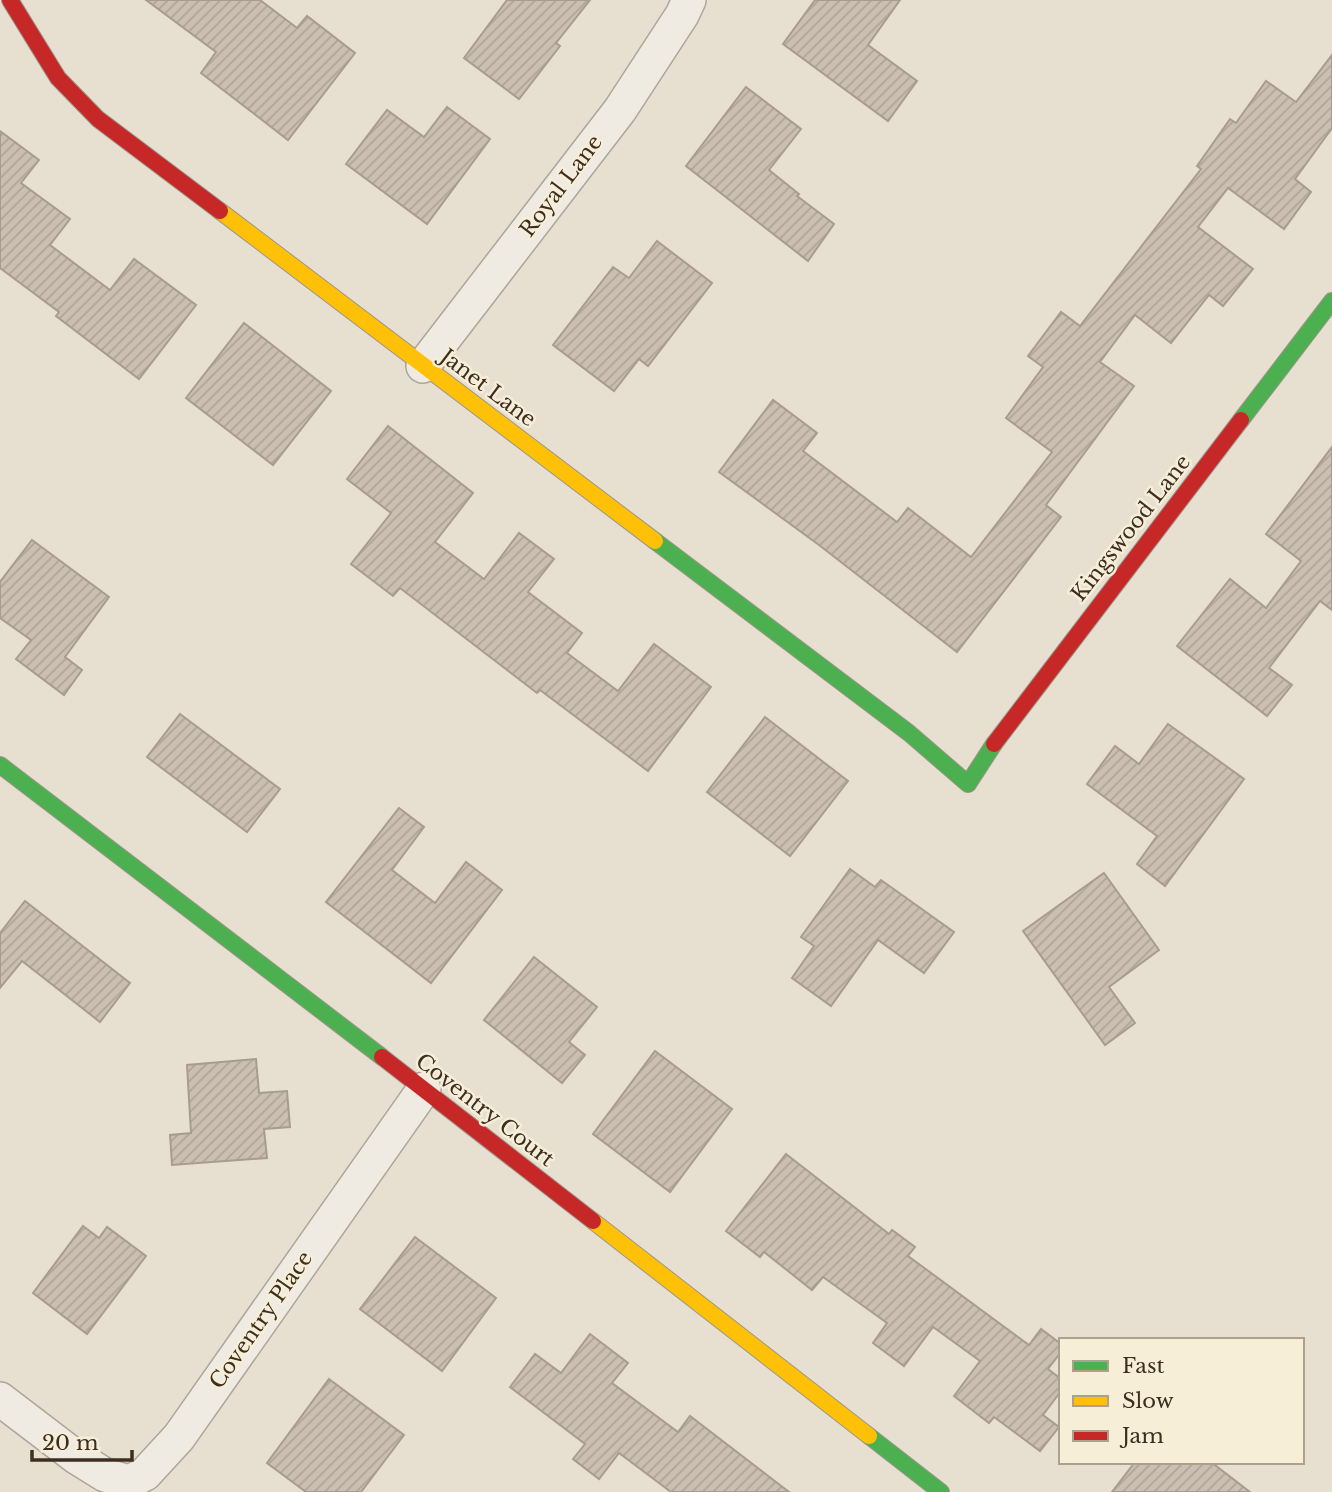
<svg xmlns="http://www.w3.org/2000/svg" width="1332" height="1492" font-family="'Libre Baskerville',serif">
	<style>
		.building { fill: url(#building-hatch); stroke: #a89c90; stroke-width: 2 }
		.lines { fill: none; stroke-linecap: round; stroke-linejoin: round }
		.street-casing { stroke: #ada599; stroke-width: 36 }
		.fast-casing { stroke: #9c958a; stroke-width: 18 }
		.slow-casing { stroke: #9c958a; stroke-width: 18 }
		.jam-casing { stroke: #9c958a; stroke-width: 18 }
		.street { stroke: #efebe3; stroke-width: 33 }
		.fast { stroke: #4caf50; stroke-width: 16 }
		.slow { stroke: #ffc107; stroke-width: 16 }
		.jam { stroke: #c62828; stroke-width: 16 }
		.labels { text-anchor: middle; dominant-baseline: central; stroke-width: 5; stroke-linejoin: round; paint-order: stroke }
		.street-label { font-size: 21px; fill: #3d2e20; stroke: #f7eed8 }
	</style>
	<defs>
		<pattern id="building-hatch" width="6" height="6" patternUnits="userSpaceOnUse" patternTransform="scale(1.75)"><rect width="6" height="6" fill="#cbbfb2"/><path d="M-1 1l2-2M0 6l6-6M5 7l2-2" fill="none" stroke="#afa499"/></pattern>
	</defs>
	<rect width="100%" height="100%" fill="#e7e0d1"/>
	<g class="building">
		<polygon points="146,0 260,0 297,28 307,16 355,53 288,140 201,73 216,52"/>
		<polygon points="507,0 590,0 556,43 560,46 519,99 464,58"/>
		<polygon points="815,0 900,0 868,45 917,81 888,121 783,44"/>
		<polygon points="1332,55 1332,128 1295,179 1311,192 1284,229 1228,188 1198,227 1253,269 1223,306 1209,295 1171,343 1135,315 1100,362 1134,386 1046,505 1061,517 957,652 819,545 719,472 773,400 817,433 803,451 897,522 908,508 971,557 1052,452 1006,418 1043,367 1028,356 1061,312 1080,326 1201,169 1197,166 1230,119 1236,123 1266,81 1296,102"/>
		<polygon points="746,87 801,129 769,170 799,194 797,196 834,224 808,261 686,166"/>
		<polygon points="447,107 490,139 427,224 346,164 387,110 424,137"/>
		<polygon points="0,131 39,160 21,183 70,219 50,245 110,290 134,259 196,305 139,379 56,316 59,312 0,268"/>
		<polygon points="657,241 712,283 648,366 639,359 614,391 553,345 613,267 629,278"/>
		<polygon points="244,323 331,391 273,465 186,398"/>
		<polygon points="388,426 473,493 435,542 484,579 519,533 554,559 528,592 582,633 567,653 618,691 654,644 711,687 648,771 540,690 537,693 400,588 393,596 351,564 391,513 347,479"/>
		<polygon points="1332,447 1332,610 1320,601 1269,668 1292,685 1267,716 1177,646 1230,579 1266,608 1301,561 1266,534"/>
		<polygon points="32,540 109,597 65,657 82,670 64,695 16,659 31,640 0,618 0,582"/>
		<polygon points="180,714 280,789 247,832 147,757"/>
		<polygon points="765,717 848,781 790,856 707,792"/>
		<polygon points="1168,724 1244,779 1165,886 1137,864 1157,836 1087,784 1115,746 1139,764"/>
		<polygon points="399,808 424,827 392,870 435,903 466,862 502,890 431,983 326,902"/>
		<polygon points="850,869 875,887 881,880 954,932 924,973 878,940 831,1006 792,978 814,946 801,937"/>
		<polygon points="1104,873 1159,950 1109,987 1135,1023 1105,1045 1023,931"/>
		<polygon points="25,901 130,983 100,1022 22,961 0,988 0,933"/>
		<polygon points="534,957 597,1007 569,1042 585,1055 562,1083 484,1020"/>
		<polygon points="655,1051 732,1109 670,1192 593,1134"/>
		<polygon points="256,1059 259,1093 287,1091 290,1127 264,1129 267,1158 172,1165 170,1135 191,1133 187,1065"/>
		<polygon points="786,1154 889,1234 892,1230 915,1247 908,1256 1029,1345 1041,1329 1061,1344 1061,1352 1048,1369 1061,1379 1061,1391 1043,1415 1059,1427 1040,1451 994,1417 989,1423 954,1396 980,1361 933,1327 904,1366 873,1343 887,1323 823,1277 812,1290 764,1252 760,1257 726,1231"/>
		<polygon points="83,1226 99,1238 107,1227 146,1256 87,1334 33,1293"/>
		<polygon points="415,1237 496,1298 442,1371 360,1309"/>
		<polygon points="590,1334 628,1363 612,1383 678,1432 690,1416 789,1492 671,1492 619,1453 599,1479 573,1459 585,1444 510,1387 535,1354 561,1373"/>
		<polygon points="329,1379 404,1435 361,1492 306,1492 267,1463"/>
		<polygon points="1135,1462 1211,1462 1250,1492 1112,1492"/>
	</g>
	<g class="lines">
		<g class="street-casing">
			<g id="street">
				<polyline points="423,366 620,110 682,15 689,0"/>
				<polyline points="0,1399 76,1457 105,1475 129,1482 145,1474 179,1437 424,1089"/>
			</g>
		</g>
		<g class="fast-casing">
			<g id="fast">
				<polyline points="1241,420 1332,301"/>
				<polyline points="655,541 909,733 968,784 994,744"/>
				<polyline points="0,765 382,1057"/>
				<polyline points="869,1436 941,1492"/>
			</g>
		</g>
		<g class="slow-casing">
			<g id="slow">
				<polyline points="220,211 655,541"/>
				<polyline points="593,1221 869,1436"/>
			</g>
		</g>
		<g class="jam-casing">
			<g id="jam">
				<polyline points="10,0 58,78 98,119 220,211"/>
				<polyline points="994,744 1241,420"/>
				<polyline points="382,1057 593,1221"/>
			</g>
		</g>
		<use href="#street" class="street"/>
		<use href="#fast" class="fast"/>
		<use href="#slow" class="slow"/>
		<use href="#jam" class="jam"/>
	</g>
	<g class="labels">
		<g class="street-label">
			<text transform="translate(561 186) rotate(-53)">Royal Lane</text>
			<text transform="translate(488 388) rotate(37)">Janet Lane</text>
			<text transform="translate(1131 528) rotate(-52)">Kingswood Lane</text>
			<text transform="translate(485 1110) rotate(38)">Coventry Court</text>
			<text transform="translate(261 1320) rotate(-55)">Coventry Place</text>
		</g>
	</g>
	<rect x="1059" y="1338" width="245" height="126" fill="#f7eed8" stroke="#ada18e" stroke-width="2"/>
	<rect x="1073" y="1361" width="35" height="10" fill="#4caf50" stroke="#ada18e" stroke-width="2"/>
	<text x="1122" y="1373" font-size="21" fill="#3d2e20">Fast</text>
	<rect x="1073" y="1396" width="35" height="10" fill="#ffc107" stroke="#ada18e" stroke-width="2"/>
	<text x="1122" y="1408" font-size="21" fill="#3d2e20">Slow</text>
	<rect x="1073" y="1431" width="35" height="10" fill="#c62828" stroke="#ada18e" stroke-width="2"/>
	<text x="1122" y="1443" font-size="21" fill="#3d2e20">Jam</text>
	<path d="M32 1450v10h100v-10" fill="none" stroke="#3d2e20" stroke-width="3.5"/>
	<text x="42" y="1450" font-size="21" fill="#3d2e20" stroke="#f7eed8" stroke-width="5" paint-order="stroke">20 m</text>
</svg>
